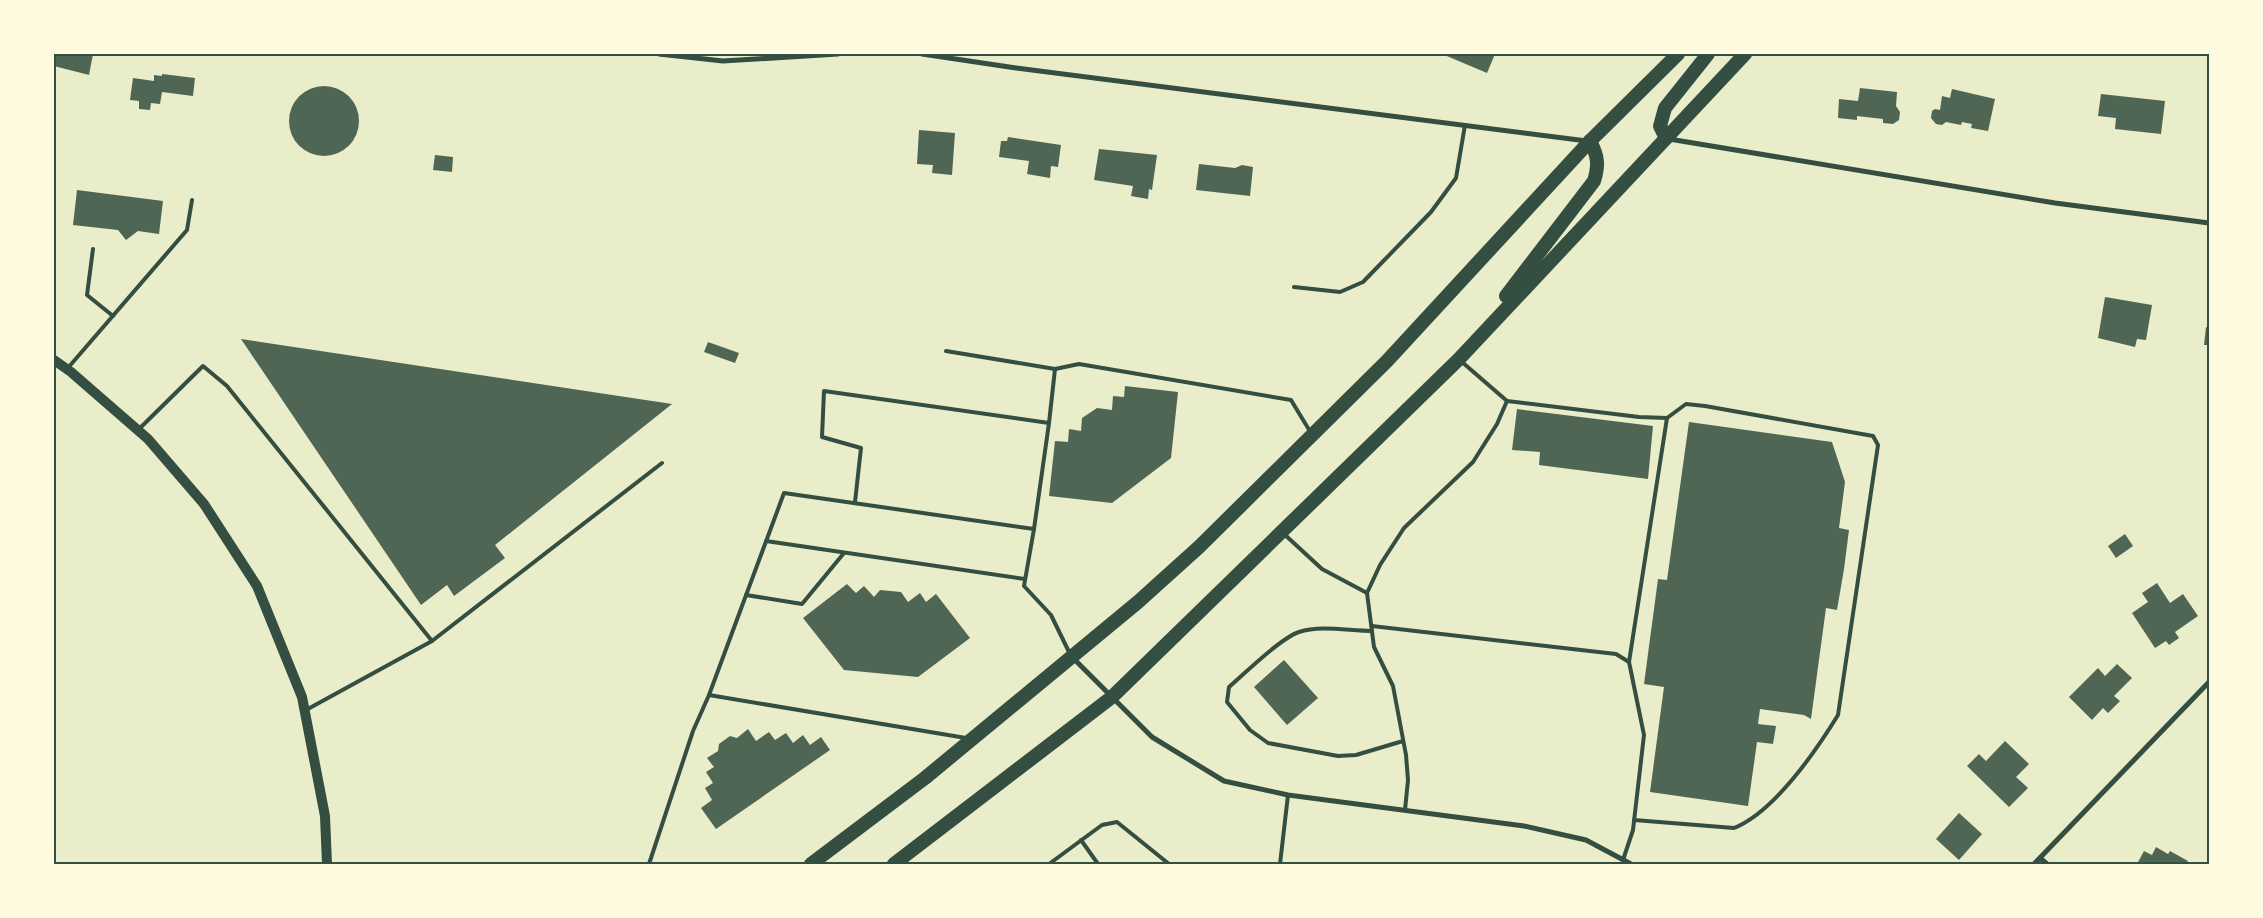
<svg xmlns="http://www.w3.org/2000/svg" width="2263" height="918" font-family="'Noto Sans',sans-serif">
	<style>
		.building { fill: #4f6655 }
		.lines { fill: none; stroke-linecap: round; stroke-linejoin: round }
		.service { stroke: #344e41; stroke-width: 4 }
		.minor { stroke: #344e41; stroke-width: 5 }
		.secondary { stroke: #344e41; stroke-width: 10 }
		.trunk { stroke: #344e41; stroke-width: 14 }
		.neatline { fill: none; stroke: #344e41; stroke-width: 2 }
	</style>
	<rect width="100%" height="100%" fill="#e9edc9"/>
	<g class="building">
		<polygon points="54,54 93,54 89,75 54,66"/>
		<polygon points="1442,54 1495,54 1487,73"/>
		<polygon points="162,74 195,78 193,96 162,92 160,104 151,103 150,110 139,109 139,101 130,100 133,78 154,81 154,75 162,76"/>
		<circle cx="324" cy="121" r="35"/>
		<polygon points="1860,88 1897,92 1896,106 1900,112 1899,120 1893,124 1883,123 1883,119 1857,116 1857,120 1838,118 1839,99 1858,101"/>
		<polygon points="1952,89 1995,99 1988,131 1971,128 1972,124 1962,122 1961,125 1946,122 1942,125 1936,124 1931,118 1932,111 1935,109 1940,110 1942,96 1950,98"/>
		<polygon points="2101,94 2165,101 2161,134 2115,129 2116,118 2098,116"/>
		<polygon points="919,130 955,133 952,175 932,173 933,165 917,164"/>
		<polygon points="1008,137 1061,145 1058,167 1051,166 1050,178 1027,174 1029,161 999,157 1001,141 1007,141"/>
		<polygon points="1099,149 1157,155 1152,190 1149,189 1148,199 1131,196 1133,186 1094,180"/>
		<polygon points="435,155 453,157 452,172 433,170"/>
		<polygon points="1199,164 1235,168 1242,165 1253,167 1250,196 1196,190"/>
		<polygon points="77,190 163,201 159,234 138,231 126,240 118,230 73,225"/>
		<polygon points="2105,297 2152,305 2146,340 2137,339 2135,347 2098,338"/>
		<polygon points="2206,327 2209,328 2209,345 2204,345"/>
		<polygon points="241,339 672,404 495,545 505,558 454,596 447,585 421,605"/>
		<polygon points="708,342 739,353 735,363 704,352"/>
		<polygon points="1125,386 1178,392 1171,458 1112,503 1049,496 1055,441 1068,442 1069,429 1081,431 1082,418 1097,408 1112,410 1113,396 1124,397"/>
		<polygon points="1517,409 1653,426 1648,479 1539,465 1540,452 1512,450"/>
		<polygon points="1689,422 1832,442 1845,482 1839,528 1849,530 1844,569 1837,610 1826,608 1811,719 1804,715 1760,709 1758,724 1776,726 1773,744 1757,742 1748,806 1650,792 1664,687 1644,684 1658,579 1667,580"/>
		<polygon points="2125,534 2133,546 2116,558 2108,546"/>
		<polygon points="2157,583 2170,603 2183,594 2198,616 2175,632 2179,638 2169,645 2166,641 2155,648 2132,613 2148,602 2142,593"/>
		<polygon points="847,584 856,593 864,586 874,597 880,590 901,592 908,602 920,593 926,602 936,594 970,638 918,677 844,670 803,618"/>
		<polygon points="1284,660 1318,698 1287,725 1254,687"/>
		<polygon points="2117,664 2132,678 2114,696 2120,701 2108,713 2103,708 2092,720 2069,697 2098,668 2105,676"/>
		<polygon points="748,729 756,741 769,732 775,740 786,733 793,743 803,735 810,745 821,737 830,750 716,829 701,808 712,800 705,788 713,783 706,772 714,767 707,758 718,751 719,744 730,736 737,738"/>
		<polygon points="2005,741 2029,764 2016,777 2028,788 2009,807 1967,766 1979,754 1986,761"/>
		<polygon points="1959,813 1982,834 1959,860 1936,839"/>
		<polygon points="2156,847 2168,854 2170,851 2188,861 2186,864 2137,864 2144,851 2152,855"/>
	</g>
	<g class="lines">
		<g class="service">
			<polyline points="93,249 87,295 113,316"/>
			<polyline points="1294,287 1340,292 1363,282 1431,212 1456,178 1465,125"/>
			<polyline points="67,369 187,230 192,200"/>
			<polyline points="1055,369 1079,364 1291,400 1311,433"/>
			<path d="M 1507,401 L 1639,417 L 1667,418 L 1686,404 L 1705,406 L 1873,436 L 1878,445 L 1838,715 C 1816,751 1774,812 1734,828 L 1634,820"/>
			<polyline points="138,430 203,366 227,386 432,641"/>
			<polyline points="855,502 861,448 822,437 824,391 1049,423 1055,369 946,351"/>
			<polyline points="1034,529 1049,423"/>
			<polyline points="1284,534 1322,569 1367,593 1374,647 1393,686 1406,755 1408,780 1405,810"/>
			<polyline points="766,541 1025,579"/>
			<polyline points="1367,593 1380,565 1404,528 1473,462 1497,424 1507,401 1462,362"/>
			<polyline points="746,595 802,604 844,553"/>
			<polyline points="1372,626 1616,654 1629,662 1644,735 1633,830 1623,860"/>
			<path d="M 1372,631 C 1349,631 1321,625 1299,632 C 1281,638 1245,673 1229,687 L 1227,702 L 1250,730 L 1268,743 L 1338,756 L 1356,755 L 1403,741"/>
			<polyline points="1629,662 1667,418"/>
			<polyline points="709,695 966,738"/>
			<polyline points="306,710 432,641 662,463"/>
			<polyline points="1081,840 1098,864"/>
			<polyline points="649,864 693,731 709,695 784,493 1034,529 1024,586 1051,615 1070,654"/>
			<polyline points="1049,864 1102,825 1117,822 1169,864"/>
			<polyline points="1280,864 1288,795"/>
		</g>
		<g class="minor">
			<polyline points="659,54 723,61 838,54"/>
			<polyline points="922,54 1016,68 1587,141"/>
			<polyline points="1669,139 2055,203 2209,223"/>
			<polyline points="1073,658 1152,737 1224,781 1288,795 1524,826 1586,840 1631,864"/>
			<polyline points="2040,858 2047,864"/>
			<polyline points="2034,864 2209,682"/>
		</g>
		<polyline class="secondary" points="54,360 71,372 148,439 204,504 257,586 302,697 325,816 327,864"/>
		<g class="trunk">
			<polyline points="1666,138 1660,126 1665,108 1708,54"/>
			<path d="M 1506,296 L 1594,181 C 1599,165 1598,156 1590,141"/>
			<polyline points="811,864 925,778 1138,602 1199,547 1387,361 1590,141 1678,54"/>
			<polyline points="894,864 1112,697 1459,359 1745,54"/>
		</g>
	</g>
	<rect width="2263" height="918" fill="none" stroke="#fefae0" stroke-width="110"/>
	<rect x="55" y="55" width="2153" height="808" class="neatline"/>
</svg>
